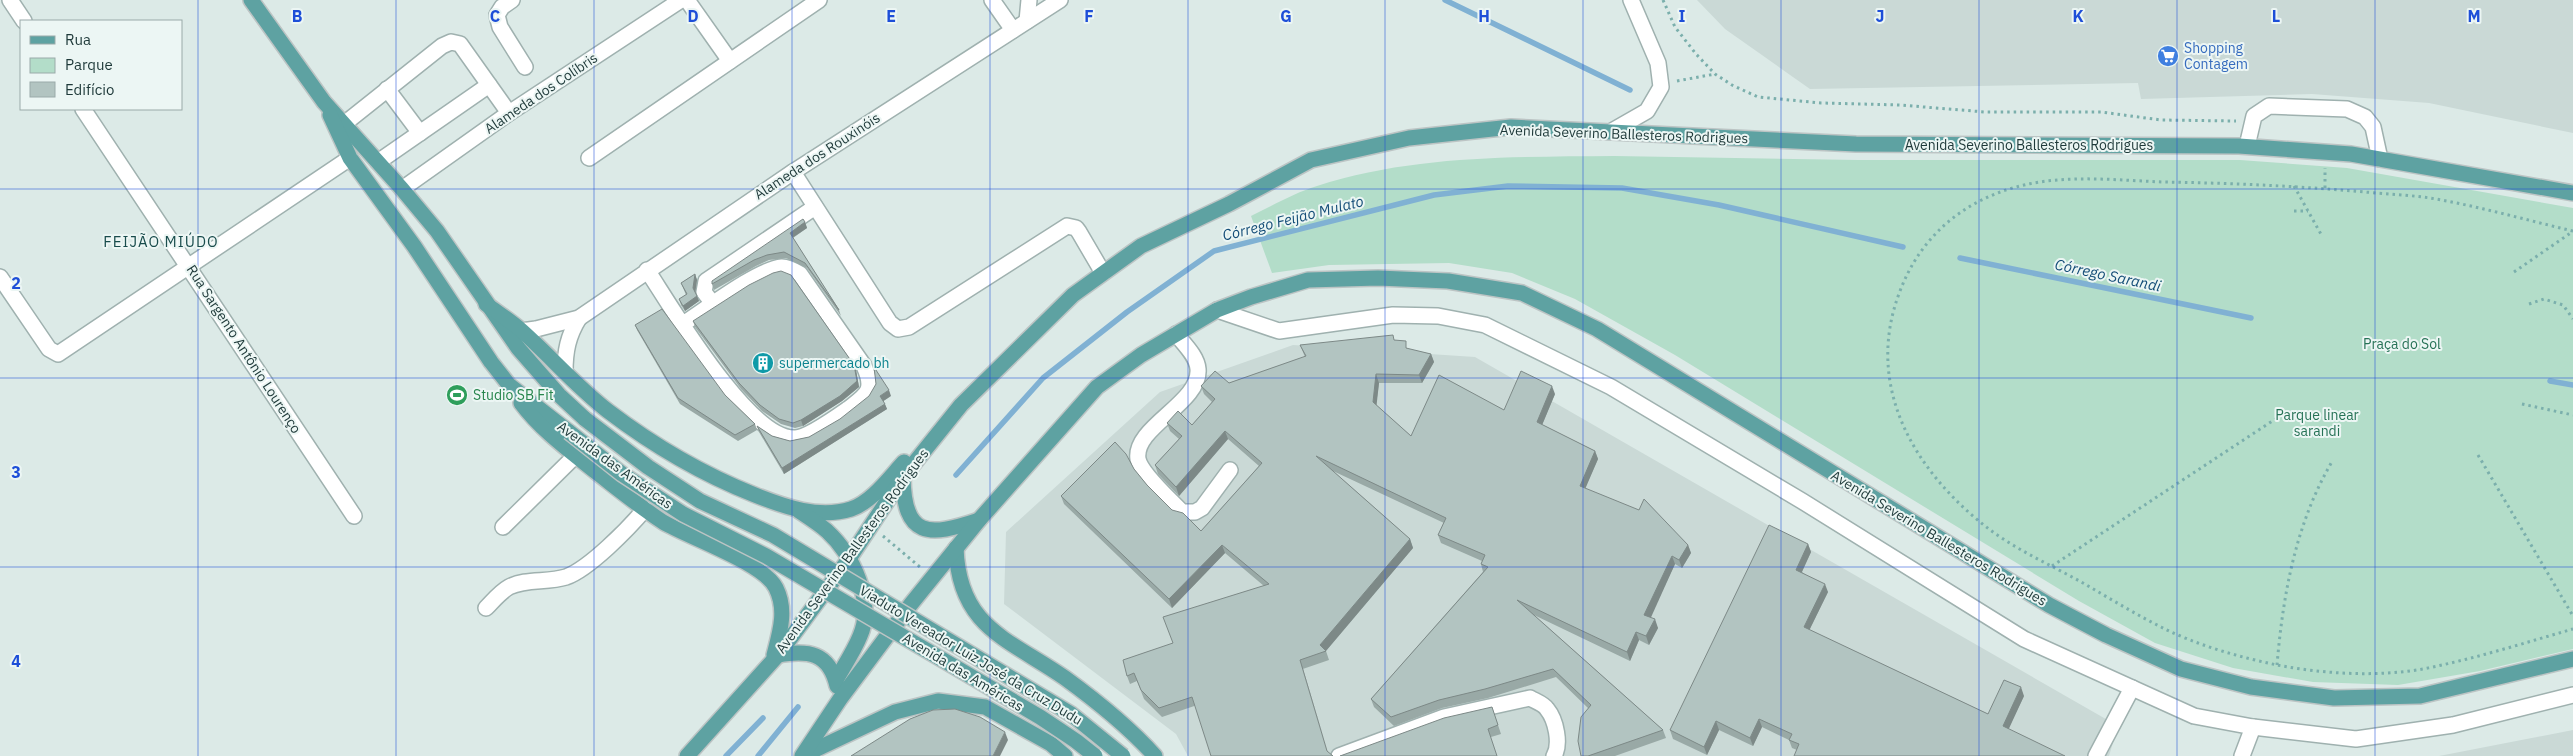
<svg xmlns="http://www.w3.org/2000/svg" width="2573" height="756" font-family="'IBM Plex Sans',sans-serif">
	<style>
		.built { fill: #cad9d6 }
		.green { fill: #b3ddc9 }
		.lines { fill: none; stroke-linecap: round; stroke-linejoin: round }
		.stream { stroke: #80b1d3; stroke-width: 5.5 }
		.minor-casing { stroke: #9fb1af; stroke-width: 18 }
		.major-casing { stroke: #bcc4c4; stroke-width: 18 }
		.path { stroke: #7bafac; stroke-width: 3; stroke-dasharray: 2.5 4; stroke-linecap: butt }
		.minor { stroke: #fff; stroke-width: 15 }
		.major { stroke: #5ea2a2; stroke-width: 15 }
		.major-bridge-casing { stroke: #bcc4c4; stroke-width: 18; stroke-linecap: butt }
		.major-bridge { stroke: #5ea2a2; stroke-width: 15 }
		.wall { fill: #99a9a6 }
		.shaded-wall { fill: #7d8987 }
		.building { fill: #b2c4c1; stroke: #7d8987 }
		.grid { fill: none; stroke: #1d4ed8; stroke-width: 1; stroke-opacity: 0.55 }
		.labels { text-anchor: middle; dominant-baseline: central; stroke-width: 4; stroke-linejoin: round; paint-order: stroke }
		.shop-label { font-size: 14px; fill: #366cbe; stroke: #ecf6f4; text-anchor: start }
		.street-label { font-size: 14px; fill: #1e3939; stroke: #ecf6f4 }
		.park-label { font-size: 14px; fill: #267256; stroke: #ecf6f4 }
		.culture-label { font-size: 14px; fill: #0d838f; stroke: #ecf6f4; text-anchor: start }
		.leisure-label { font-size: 14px; fill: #27864d; stroke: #ecf6f4; text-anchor: start }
		.water-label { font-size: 15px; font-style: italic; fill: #154e78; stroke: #ecf6f4 }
		.neighbourhood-label { font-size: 15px; letter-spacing: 1px; fill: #194c4c; stroke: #ecf6f4 }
		.grid-label { font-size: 16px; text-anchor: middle; font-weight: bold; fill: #1d4ed8; stroke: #ecf6f4; stroke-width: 4; stroke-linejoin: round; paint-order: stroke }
	</style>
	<rect width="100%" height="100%" fill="#dceae7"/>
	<g class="built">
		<polygon points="1697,0 2573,0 2573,133 2429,103 2312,94 2141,99 2138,83 1810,89 1725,29"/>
		<polygon points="1293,345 1475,357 2118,726 2109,756 1188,756 1176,734 1004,604 1006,532 1160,392"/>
		<polygon points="2573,730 2573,756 2439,756"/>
	</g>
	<path class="green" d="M 1614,156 L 1858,160 L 2240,160 L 2347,168 L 2573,208 L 2573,649 L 2480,671 L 2398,685 L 2313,682 L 2233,668 L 2155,643 L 2079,601 L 1675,355 L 1575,299 L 1512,273 L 1449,263 L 1329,265 L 1272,273 L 1251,216 C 1272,206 1294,193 1317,186 C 1413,155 1514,157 1614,156 Z"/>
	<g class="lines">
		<g class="stream">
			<polyline points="1445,0 1630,90"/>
			<polyline points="1960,258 2251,318"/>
			<polyline points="2550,381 2573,385"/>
			<polyline points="956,475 1043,378 1127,312 1214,251 1434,195 1508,186 1622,188 1719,205 1903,247"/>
			<polyline points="726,756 763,718"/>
			<polyline points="758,756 798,707"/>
		</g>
		<g class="minor-casing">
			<g id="minor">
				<polyline points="10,0 24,21"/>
				<polyline points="512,0 502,7 497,15 500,27 525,67"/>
				<polyline points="687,0 730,61"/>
				<polyline points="992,0 1013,30"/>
				<polyline points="1027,21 1029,0"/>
				<polyline points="387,89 420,133"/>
				<polyline points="83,109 354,516"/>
				<polyline points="344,124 442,46 451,42 460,44 509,113"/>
				<polyline points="1612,131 1647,111 1661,87 1658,63 1631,0"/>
				<polyline points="2247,146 2254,116 2269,106 2347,109 2365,117 2373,127 2380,159"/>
				<polyline points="589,158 819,0"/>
				<polyline points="378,162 489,85"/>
				<polyline points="793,172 890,323 898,329 909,327 1067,226 1076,228 1079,232 1103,273"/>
				<polyline points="402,189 509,113 681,0"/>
				<path d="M 647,270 C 671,306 749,440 795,438 C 807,438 838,416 848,409 C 867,394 875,391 864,366 L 800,274 C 795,271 787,267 782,267 C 758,269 705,310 683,324"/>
				<polyline points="0,277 49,349 58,354 350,158"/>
				<polyline points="714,305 704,292 706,281 815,207"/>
				<polyline points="1217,310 1279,331 1393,315 1438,316 1485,325 1611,387 1802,501 2024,639 2194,716 2253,727 2356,739 2453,725 2573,695"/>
				<polyline points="521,331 536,329 579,318 793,172 1060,0"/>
				<path d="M 1176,334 C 1184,344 1197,356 1198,369 C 1201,403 1133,427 1138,459 C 1141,474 1171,500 1182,512 L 1195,512 L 1202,508 L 1230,470"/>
				<path d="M 565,372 C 565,351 568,336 579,318"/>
				<polyline points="503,527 575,456"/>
				<path d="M 486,608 C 493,601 500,592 509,587 C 526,578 547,583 566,577 C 589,569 629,528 645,509"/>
				<path d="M 1339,756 L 1444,717 L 1530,698 C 1535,701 1544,704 1547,709 C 1556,720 1561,744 1554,756"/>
				<polyline points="2096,756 2132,688"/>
				<polyline points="2242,756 2253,727"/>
			</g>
		</g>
		<g class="major-casing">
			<g id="major">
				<polyline points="251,0 324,102 402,189 437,231 518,348 559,395 585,419"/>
				<polyline points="330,115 350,158 414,246 491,362 509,385 569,432"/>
				<path d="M 486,304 C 498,313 511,321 522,331 C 551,357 577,387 608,411 C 654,446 702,474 755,495 C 785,507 819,519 851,509 C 872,502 889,478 904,462"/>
				<path d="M 521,403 C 541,430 570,451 596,472 C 618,489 640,507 663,522 C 690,538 764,563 776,588 C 787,610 780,632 774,655"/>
				<path d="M 903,477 C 904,538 928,537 979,520"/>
				<path d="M 799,511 C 808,517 819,524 827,531 C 853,555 875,602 860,636 C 854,651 844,666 836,680"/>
				<path d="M 956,548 C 959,628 1009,639 1065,678 C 1098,702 1128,726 1155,756"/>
				<path d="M 778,655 C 808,650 829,652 837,686"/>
				<polyline points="804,755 895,712 938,701 985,707 1051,744 1065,756"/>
				<polyline points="687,756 778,655 849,559 903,477 961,405 1073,295 1141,246 1229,204 1311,160 1409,138 1511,127 1856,144 2239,146 2351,154 2573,193"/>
				<polyline points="802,756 840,699 911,604 979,520 1097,387 1141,355 1217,310 1251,297 1308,280 1378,278 1448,281 1522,293 1597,329 2049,605 2106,635 2181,669 2251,687 2334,698 2420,696 2573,659"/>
			</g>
		</g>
		<g class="path">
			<polyline points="1663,0 1675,27 1696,54 1715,74 1732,85 1758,97 1821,103 1900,105 1985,112 2101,112 2161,120 2236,121"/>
			<polyline points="1677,81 1715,74"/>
			<polyline points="2294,186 2322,236"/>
			<polyline points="2325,188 2325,168"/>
			<polyline points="2294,211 2308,211"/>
			<path d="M 2573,231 C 2526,220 2478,206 2430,198 C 2409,195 2387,194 2365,192 C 2297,186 2230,183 2162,182 C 2114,180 2063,174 2016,187 C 1961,202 1920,238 1900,291 C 1864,384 1912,468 1985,526 C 2014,549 2051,565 2083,583 C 2109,598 2135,614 2161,627 C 2196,645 2239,657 2277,665 C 2324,674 2377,677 2423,669 C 2474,659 2524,643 2573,629"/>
			<polyline points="2514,272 2572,232"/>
			<polyline points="2529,304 2544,299 2563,305 2573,319"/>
			<polyline points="2522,404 2573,415"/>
			<polyline points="2478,455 2573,616"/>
			<polyline points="883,536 920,567"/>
			<polyline points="2052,566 2286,412"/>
			<path d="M 2277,665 C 2283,594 2296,522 2333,460"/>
		</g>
		<use href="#minor" class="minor"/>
		<use href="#major" class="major"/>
		<g class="major-bridge-casing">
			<g id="major-bridge">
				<polyline points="585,419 648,467 700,501 773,535 1071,714 1123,756"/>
				<polyline points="569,432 622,474 683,514 766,556 1040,717 1076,741 1095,756"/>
			</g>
		</g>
		<use href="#major-bridge" class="major-bridge"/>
	</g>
	<g class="wall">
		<polygon points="805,222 807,228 793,238 839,310 841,316 807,268 786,258 769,260 756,266 714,290 712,284"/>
		<polygon points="695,274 697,280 695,292 699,301 685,311 681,305 679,299 686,295 681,283"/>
		<polygon points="693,321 854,365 856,370 859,387 842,401 803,426 795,428 781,424 762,411 741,389 695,327"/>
		<polygon points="635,325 725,395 755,424 757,430 738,441 680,404 637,330"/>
		<polygon points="1395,340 1408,349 1431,354 1434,362 1422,383 1379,383 1376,405 1411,436 1504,410 1555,394 1542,425 1595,451 1598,459 1585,488 1688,545 1691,553 1682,568 1675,564 1650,617 1658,628 1649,645 1639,640 1630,661 1534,615 1663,730 1666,738 1615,756 1581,756 1588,708 1556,677 1488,698 1442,708 1394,726 1374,707 1371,699 1483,572 1481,564 1482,561 1441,543 1438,535 1444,523 1333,471 1410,539 1413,548 1326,651 1329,660 1162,717 1144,699 1137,681 1130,684 1127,676 1173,643 1264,586 1225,553 1172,608 1064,504 1061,496 1134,469 1147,485 1172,510 1201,531 1259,466 1228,439 1179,496 1158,474 1155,465 1179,439 1170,431 1167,423 1192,425 1212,402 1204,394 1201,386 1229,383 1305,357 1300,345"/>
		<polygon points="891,396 883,401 887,409 784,474 759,432 757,426 772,436 790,441 809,437"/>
		<polygon points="1808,544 1811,552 1802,572 1828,592 1809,630 1988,714 2024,696 2008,729 1797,750 1792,748 1789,740 1762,727 1753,746 1719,730 1707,755 1673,739 1670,730"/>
		<polygon points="1492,707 1501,734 1491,737 1340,756"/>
	</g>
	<g class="shaded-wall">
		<polygon points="805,222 807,228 792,238 790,233"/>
		<polygon points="695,274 697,280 695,294 693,288"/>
		<polygon points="697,296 699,301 685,311 683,306"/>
		<polygon points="1431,354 1434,362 1422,383 1419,375"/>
		<polygon points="854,365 856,370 859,387 842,401 803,426 801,420"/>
		<polygon points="1376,374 1379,383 1376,410 1373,402"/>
		<polygon points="1552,386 1555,394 1540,430 1537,422"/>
		<polygon points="889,390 891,396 882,402 880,396"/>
		<polygon points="885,404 887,409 784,474 782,468"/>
		<polygon points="1225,431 1228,439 1179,496 1176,487"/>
		<polygon points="1595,451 1598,459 1583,494 1580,486"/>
		<polygon points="1410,539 1413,548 1325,652 1320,645"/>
		<polygon points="1808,544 1811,552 1799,578 1796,570"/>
		<polygon points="1222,545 1225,553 1172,608 1169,599"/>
		<polygon points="1688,545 1691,553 1682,568 1679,560"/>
		<polygon points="1672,556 1675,564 1648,624 1644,615"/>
		<polygon points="1825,584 1828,592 1807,635 1804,627"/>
		<polygon points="1655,619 1658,628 1649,645 1646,636"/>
		<polygon points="1636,632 1639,640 1630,661 1627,652"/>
		<polygon points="1300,660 1303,669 1329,756"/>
		<polygon points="2021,687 2024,696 2006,735 2003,726"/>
		<polygon points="1759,719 1762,727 1753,746 1750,738"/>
		<polygon points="1716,721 1719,730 1707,755 1704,747"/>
		<polygon points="1005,732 1008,740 1000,756 993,756"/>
	</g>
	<g class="building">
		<polygon points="803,219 805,222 790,233 839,310 805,263 784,252 767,255 754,260 712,284 712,281"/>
		<polygon points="781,271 791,275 854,365 857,381 840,396 801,420 793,423 779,419 760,405 739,383 693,321 749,285 773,273"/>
		<polygon points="695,274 693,288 697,296 683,306 679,299 687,294 681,283"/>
		<polygon points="662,309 725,395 755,424 735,435 678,398 635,325"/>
		<polygon points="1393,335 1394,340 1406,341 1406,348 1431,354 1419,375 1376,374 1373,402 1411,436 1439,375 1504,410 1521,371 1552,386 1537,422 1595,451 1580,486 1639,510 1644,499 1688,545 1679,560 1672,556 1644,615 1655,619 1646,636 1636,632 1627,652 1517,600 1663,730 1588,756 1581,756 1578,741 1581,717 1591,705 1553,669 1485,689 1439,700 1391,717 1371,699 1488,567 1481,564 1485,555 1438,535 1446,518 1316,456 1410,539 1320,645 1326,651 1300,660 1327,751 1333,756 1211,756 1192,697 1159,708 1141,690 1134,673 1127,676 1123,660 1173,643 1163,617 1269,584 1222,545 1169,599 1061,496 1115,442 1126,454 1134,469 1147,485 1172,510 1183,513 1201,531 1262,463 1225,431 1176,487 1155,465 1182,436 1167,423 1178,411 1192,425 1215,399 1201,386 1215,371 1229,383 1306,356 1300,345"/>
		<polygon points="874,367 889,390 880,396 885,404 782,468 757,426 772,436 790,441 809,437 840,419 869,396 876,384"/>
		<polygon points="1769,525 1808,544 1796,570 1825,584 1804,627 1988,714 2004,680 2021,687 2003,726 2065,756 1794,756 1799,744 1789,740 1792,734 1759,719 1750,738 1716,721 1704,747 1670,730"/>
		<polygon points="1492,707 1498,725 1488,729 1497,756 1340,756 1444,718"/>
		<polygon points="955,709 980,717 1005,732 993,756 851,756 910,719 933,710"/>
	</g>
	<path class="grid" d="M 198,0 L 198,756M 396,0 L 396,756M 594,0 L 594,756M 792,0 L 792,756M 990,0 L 990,756M 1188,0 L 1188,756M 1385,0 L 1385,756M 1583,0 L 1583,756M 1781,0 L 1781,756M 1979,0 L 1979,756M 2177,0 L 2177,756M 2375,0 L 2375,756M 0,189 L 2573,189M 0,378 L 2573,378M 0,567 L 2573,567"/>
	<defs>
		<g id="supermarket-disc" transform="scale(1.125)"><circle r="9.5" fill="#3f7fe0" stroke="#ecf6f4"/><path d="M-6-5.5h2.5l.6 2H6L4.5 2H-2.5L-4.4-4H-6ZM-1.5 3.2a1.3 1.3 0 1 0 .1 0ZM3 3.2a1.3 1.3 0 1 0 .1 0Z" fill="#fff"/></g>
		<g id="building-disc" transform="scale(1.125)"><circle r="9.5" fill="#0f9aa8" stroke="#ecf6f4"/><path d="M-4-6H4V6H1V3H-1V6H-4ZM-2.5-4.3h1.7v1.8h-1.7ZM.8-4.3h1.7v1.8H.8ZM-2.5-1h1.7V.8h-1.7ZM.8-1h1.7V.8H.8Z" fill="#fff"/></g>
		<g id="stadium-disc" transform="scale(1.125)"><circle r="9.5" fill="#2e9e5b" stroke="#ecf6f4"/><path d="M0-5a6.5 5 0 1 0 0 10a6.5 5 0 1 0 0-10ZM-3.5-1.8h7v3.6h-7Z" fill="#fff"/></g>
	</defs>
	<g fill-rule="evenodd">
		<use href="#supermarket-disc" x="2168" y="56"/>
		<use href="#building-disc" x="763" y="363"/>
		<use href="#stadium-disc" x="457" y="395"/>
	</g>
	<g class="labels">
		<g class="shop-label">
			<text x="2184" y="48">Shopping<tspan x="2184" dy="16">Contagem</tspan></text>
		</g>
		<g class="street-label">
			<text transform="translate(541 93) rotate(-34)">Alameda dos Colíbris</text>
			<text transform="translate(1624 134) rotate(2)">Avenida Severino Ballesteros Rodrigues</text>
			<text x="2029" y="145">Avenida Severino Ballesteros Rodrigues</text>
			<text transform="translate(817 156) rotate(-33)">Alameda dos Rouxinóis</text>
			<text transform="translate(244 349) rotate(57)">Rua Sargento Antônio Lourenço</text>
			<text transform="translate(615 465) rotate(36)">Avenida das Américas</text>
			<text transform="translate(1939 538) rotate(31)">Avenida Severino Ballesteros Rodrigues</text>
			<text transform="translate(852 551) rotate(-54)">Avenida Severino Ballesteros Rodrigues</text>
			<text transform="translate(971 655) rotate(31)">Viaduto Vereador Luiz José da Cruz Dudu</text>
			<text transform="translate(963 672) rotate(31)">Avenida das Américas</text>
		</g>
		<g class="park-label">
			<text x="2402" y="344">Praça do Sol</text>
			<text x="2317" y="415">Parque linear<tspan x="2317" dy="16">sarandi</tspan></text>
		</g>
		<g class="culture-label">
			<text x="779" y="363">supermercado bh</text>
		</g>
		<g class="leisure-label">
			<text x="473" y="395">Studio SB Fit</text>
		</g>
		<g class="water-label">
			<text transform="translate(1293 218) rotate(-14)">Córrego Feijão Mulato</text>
			<text transform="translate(2108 275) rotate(12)">Córrego Sarandi</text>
		</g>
		<g class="neighbourhood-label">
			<text x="161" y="241">FEIJÃO MIÚDO</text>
		</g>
	</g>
	<g class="grid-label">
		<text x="297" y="22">B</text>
		<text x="495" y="22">C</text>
		<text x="693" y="22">D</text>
		<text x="891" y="22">E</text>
		<text x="1089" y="22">F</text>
		<text x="1286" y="22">G</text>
		<text x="1484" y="22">H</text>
		<text x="1682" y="22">I</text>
		<text x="1880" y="22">J</text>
		<text x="2078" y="22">K</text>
		<text x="2276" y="22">L</text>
		<text x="2474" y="22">M</text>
		<text x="16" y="289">2</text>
		<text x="16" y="478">3</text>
		<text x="16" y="667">4</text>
	</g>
	<rect x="20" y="20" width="162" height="90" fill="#ecf6f4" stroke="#9aaaa9"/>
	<rect x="30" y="36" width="25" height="8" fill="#5ea2a2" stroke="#9aaaa9"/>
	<text x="65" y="45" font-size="15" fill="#1e3939">Rua</text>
	<rect x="30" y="58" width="25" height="15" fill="#b3ddc9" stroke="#9aaaa9"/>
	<text x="65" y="70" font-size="15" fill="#1e3939">Parque</text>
	<rect x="30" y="82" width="25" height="15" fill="#b2c4c1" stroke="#9aaaa9"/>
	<text x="65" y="95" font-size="15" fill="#1e3939">Edifício</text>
</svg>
